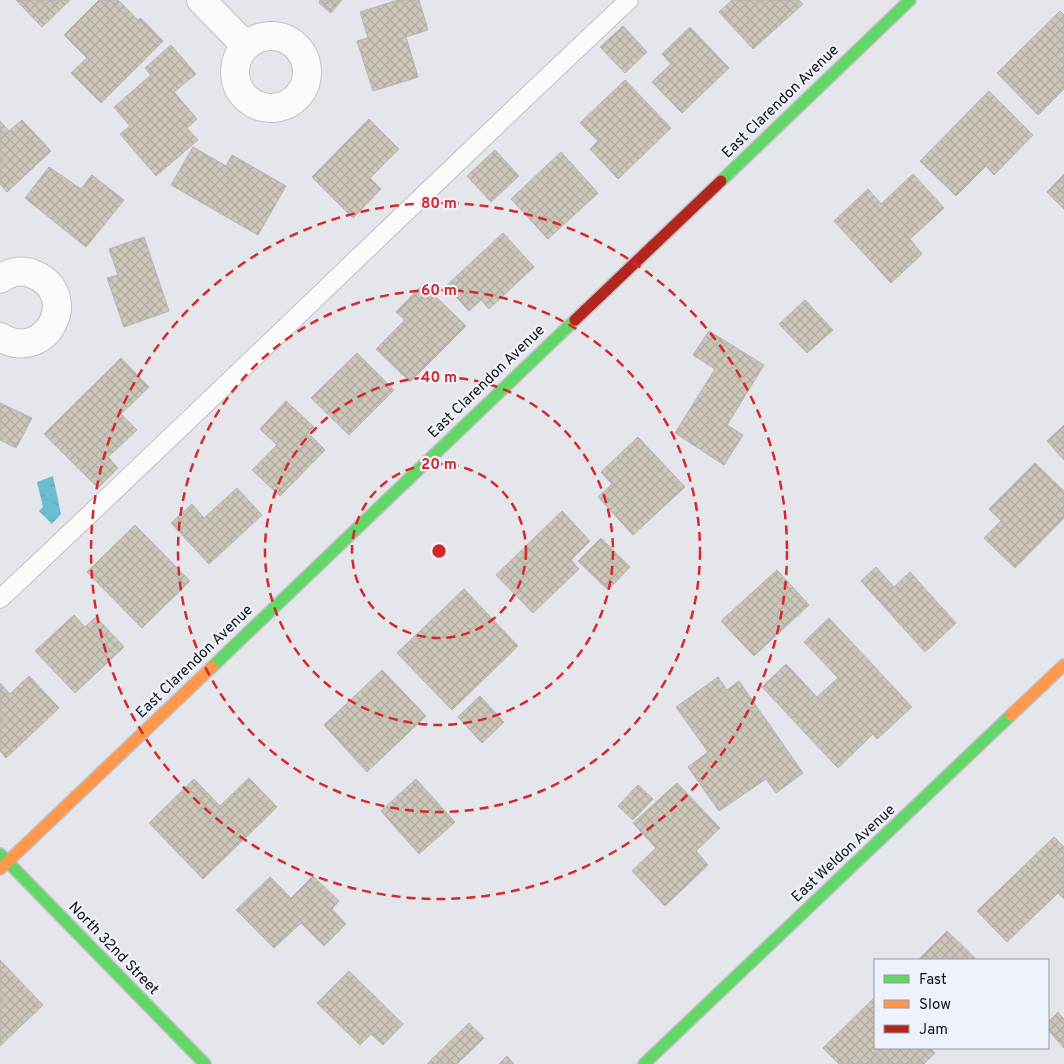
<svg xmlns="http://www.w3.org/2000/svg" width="1064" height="1064" font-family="Overpass,sans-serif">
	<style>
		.water { fill: url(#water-ripples) }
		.building { fill: url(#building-cross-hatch); stroke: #b4b4b5 }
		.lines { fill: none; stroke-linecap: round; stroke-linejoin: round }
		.lane-casing { stroke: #c0c2c6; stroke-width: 20 }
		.street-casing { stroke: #c0c2c6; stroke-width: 30 }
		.fast-casing { stroke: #c0c2c6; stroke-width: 14 }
		.slow-casing { stroke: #c0c2c6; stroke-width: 14 }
		.jam-casing { stroke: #c0c2c6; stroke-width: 14 }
		.lane { stroke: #fbfbfc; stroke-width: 18 }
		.street { stroke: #fbfbfc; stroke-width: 28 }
		.fast { stroke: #63d668; stroke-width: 11 }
		.slow { stroke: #ff974d; stroke-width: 11 }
		.jam { stroke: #b3261e; stroke-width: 11 }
		.ring { fill: none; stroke: #d62828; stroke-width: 2.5; stroke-dasharray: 9 6 }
		.labels { text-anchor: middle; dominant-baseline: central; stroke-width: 4.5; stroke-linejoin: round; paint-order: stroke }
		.street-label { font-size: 15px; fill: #121317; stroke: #edf2fc }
		.centre { fill: #d62828; stroke: #edf2fc; stroke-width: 2.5 }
		.ring-label { font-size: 15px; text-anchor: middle; font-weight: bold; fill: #d62828; stroke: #edf2fc; stroke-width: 4.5; stroke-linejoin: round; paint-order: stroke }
	</style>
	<defs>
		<pattern id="water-ripples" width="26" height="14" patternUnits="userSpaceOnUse" patternTransform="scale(1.25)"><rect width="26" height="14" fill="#6dbdd2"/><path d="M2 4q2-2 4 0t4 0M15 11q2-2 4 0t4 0" fill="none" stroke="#5da2b4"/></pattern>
		<pattern id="building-cross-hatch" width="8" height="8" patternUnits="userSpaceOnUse" patternTransform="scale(1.25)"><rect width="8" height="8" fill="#cdc6ba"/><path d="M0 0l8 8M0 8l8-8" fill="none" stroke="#afa99f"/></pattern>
	</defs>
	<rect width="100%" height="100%" fill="#e4e6ec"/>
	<polygon class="water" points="53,476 61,514 52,524 39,511 43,507 37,482"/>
	<g class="building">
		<polygon points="16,0 70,0 42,27"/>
		<polygon points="99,0 118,0 138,20 141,18 163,41 101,103 71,73 87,58 64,35"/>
		<polygon points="320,0 342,0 331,13 319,3"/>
		<polygon points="398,0 419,0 428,30 406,37 418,77 373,91 357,41 368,38 360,12"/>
		<polygon points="732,0 799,0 803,4 753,49 719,12"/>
		<polygon points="1060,11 1064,15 1064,89 1038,115 997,73"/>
		<polygon points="623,26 647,52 625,73 600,47"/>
		<polygon points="690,27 729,68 682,113 652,82 671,64 662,54"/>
		<polygon points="171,45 196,74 174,92 197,119 187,128 198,140 156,176 120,134 130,126 114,107 151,75 145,68"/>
		<polygon points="625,80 671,128 618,179 590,149 598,141 580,123"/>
		<polygon points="989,91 1033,135 994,175 986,166 956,196 920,161"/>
		<polygon points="369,119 399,149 370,178 381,189 353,218 312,177"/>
		<polygon points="22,120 51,151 7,192 0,184 0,121 9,131"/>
		<polygon points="193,147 226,166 232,155 286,186 258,235 171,185"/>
		<polygon points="495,150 519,176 491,202 467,176"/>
		<polygon points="561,152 598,193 548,239 511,199"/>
		<polygon points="49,167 81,189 92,175 124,200 86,247 25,198"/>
		<polygon points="913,174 944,208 910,239 922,254 891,283 834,221 868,189 881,204"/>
		<polygon points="1064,174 1064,209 1047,192"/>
		<polygon points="503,233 534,267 489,309 481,300 469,311 446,286"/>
		<polygon points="144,237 169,311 124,327 107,278 118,275 109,249"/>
		<polygon points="423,284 466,326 410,382 376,349 405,320 396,312"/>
		<polygon points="805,300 833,330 807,353 779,324"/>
		<polygon points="709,331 764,365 727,425 743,435 724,465 675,433 715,369 693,355"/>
		<polygon points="357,353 394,390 349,435 311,398"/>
		<polygon points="121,358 149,387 121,414 137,430 108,457 118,468 98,488 44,434"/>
		<polygon points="286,401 314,427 308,433 325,450 280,496 252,470 277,445 260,429"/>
		<polygon points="0,403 32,418 16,448 0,440"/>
		<polygon points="1064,425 1064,460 1047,441"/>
		<polygon points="638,437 685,487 633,535 598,497 612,484 601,472"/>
		<polygon points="1035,463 1064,491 1064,518 1015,568 984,538 1001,521 989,509"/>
		<polygon points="237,488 262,515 209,564 171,523 192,504 204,518"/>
		<polygon points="562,511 590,541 571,560 579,569 533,613 496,575"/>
		<polygon points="135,525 190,581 142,628 87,572"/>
		<polygon points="601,538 630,567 608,590 578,561"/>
		<polygon points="876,567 894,587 910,572 956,623 925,652 861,581"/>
		<polygon points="777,570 809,605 754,656 721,621"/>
		<polygon points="464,589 518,646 452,710 397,653"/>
		<polygon points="74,615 85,627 96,617 124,647 75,693 35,651"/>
		<polygon points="829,618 912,707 877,739 873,734 838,768 762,687 786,664 817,697 838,678 804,642"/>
		<polygon points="382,670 426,716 367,772 324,725"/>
		<polygon points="29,676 59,708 6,758 0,751 0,683 10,694"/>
		<polygon points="718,677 727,690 739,681 803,773 776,793 766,779 719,811 688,767 708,752 676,707"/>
		<polygon points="480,696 504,722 482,743 458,717"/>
		<polygon points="249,778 277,807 203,879 149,823 194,779 220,806"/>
		<polygon points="416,779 455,822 419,854 381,811"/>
		<polygon points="677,783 720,828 696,851 708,865 665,906 632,871 656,848 633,823"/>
		<polygon points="638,785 653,799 633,820 618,806"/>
		<polygon points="1054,837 1064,847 1064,899 1058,893 1007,942 977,911"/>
		<polygon points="313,876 339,901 332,909 346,924 324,946 301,923 274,948 236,910 270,877 291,898"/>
		<polygon points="947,931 977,960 918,960"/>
		<polygon points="0,960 43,1005 0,1046"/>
		<polygon points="349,971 403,1024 383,1045 371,1034 360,1045 317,1003"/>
		<polygon points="875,997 875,1048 930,1048 935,1053 924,1064 839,1064 823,1048"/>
		<polygon points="1058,1012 1064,1019 1064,1048 1048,1030 1048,1022"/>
		<polygon points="469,1023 484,1038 457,1064 427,1064"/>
		<polygon points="507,1056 514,1064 499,1064"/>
	</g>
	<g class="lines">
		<g class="lane-casing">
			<path id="lane" d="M 0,599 C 211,401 418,198 629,0"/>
		</g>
		<g class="street-casing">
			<g id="street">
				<polyline points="201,0 246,46"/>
				<circle cx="271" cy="72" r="36"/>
				<path d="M 0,279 C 9,272 22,269 33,274 C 83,294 46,365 0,337"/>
			</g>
		</g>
		<g class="fast-casing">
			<g id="fast">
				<polyline points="721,181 910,0"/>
				<polyline points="212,667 575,320"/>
				<polyline points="0,854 205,1064"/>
				<polyline points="644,1064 1011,715"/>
			</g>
		</g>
		<g class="slow-casing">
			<g id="slow">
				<polyline points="1011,715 1064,665"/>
				<polyline points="0,869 212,667"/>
			</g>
		</g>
		<g class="jam-casing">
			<polyline id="jam" points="575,320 721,181"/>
		</g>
		<use href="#lane" class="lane"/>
		<use href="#street" class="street"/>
		<use href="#fast" class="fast"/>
		<use href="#slow" class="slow"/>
		<use href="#jam" class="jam"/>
	</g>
	<g class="ring">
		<circle cx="439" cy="551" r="87"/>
		<circle cx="439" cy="551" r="174"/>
		<circle cx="439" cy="551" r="261"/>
		<circle cx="439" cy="551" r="348"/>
	</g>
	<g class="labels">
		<g class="street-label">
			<text transform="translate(781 102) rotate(-44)">East Clarendon Avenue</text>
			<text transform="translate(487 382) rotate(-44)">East Clarendon Avenue</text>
			<text transform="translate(195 662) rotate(-44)">East Clarendon Avenue</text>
			<text transform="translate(844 854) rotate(-43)">East Weldon Avenue</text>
			<text transform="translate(113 949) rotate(46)">North 32nd Street</text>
		</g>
	</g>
	<circle cx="439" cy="551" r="8" class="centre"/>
	<g class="ring-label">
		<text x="439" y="208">80 m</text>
		<text x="439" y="295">60 m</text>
		<text x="439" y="382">40 m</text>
		<text x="439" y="469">20 m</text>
	</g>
	<rect x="874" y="959" width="175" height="90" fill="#edf2fc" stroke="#9599a0"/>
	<rect x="884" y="975" width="25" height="8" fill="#63d668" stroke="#9599a0"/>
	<text x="919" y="984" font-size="15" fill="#121317">Fast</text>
	<rect x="884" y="1000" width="25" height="8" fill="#ff974d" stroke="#9599a0"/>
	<text x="919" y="1009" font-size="15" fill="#121317">Slow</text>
	<rect x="884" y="1025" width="25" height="8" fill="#b3261e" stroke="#9599a0"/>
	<text x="919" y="1034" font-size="15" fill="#121317">Jam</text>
</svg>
